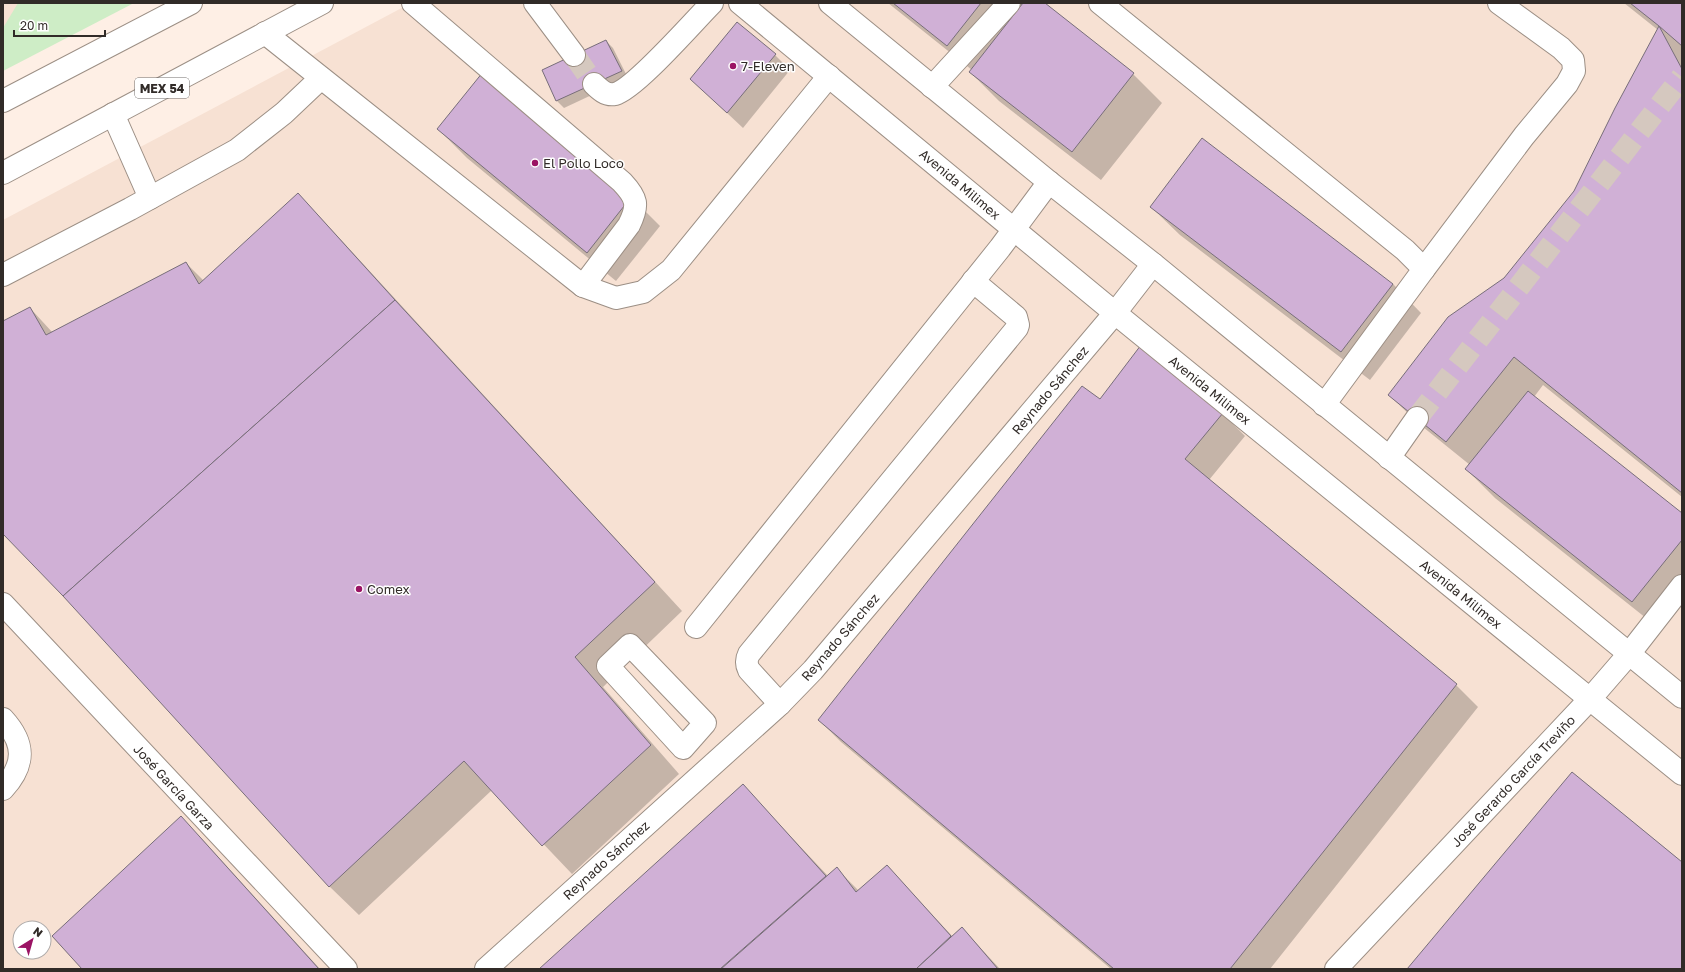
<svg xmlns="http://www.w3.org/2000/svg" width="1685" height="972" font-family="'Golos Text',sans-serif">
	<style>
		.built { fill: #f7e1d3; fill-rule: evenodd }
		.green { fill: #ceedc6 }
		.shadow { fill: #0003 }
		.building { fill: #d0b0d6; stroke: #786e7a }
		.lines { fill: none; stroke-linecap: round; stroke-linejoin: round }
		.minor-tunnel { stroke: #d5c8bf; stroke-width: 22; stroke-dasharray: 22 11; stroke-linecap: butt }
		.minor-casing { stroke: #9c8f85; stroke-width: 24 }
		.highway-casing { stroke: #9c8f85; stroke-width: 24 }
		.minor { stroke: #fff; stroke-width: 22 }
		.highway { stroke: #fff; stroke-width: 22 }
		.poi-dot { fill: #9b1364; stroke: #fff; stroke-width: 1.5 }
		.labels { text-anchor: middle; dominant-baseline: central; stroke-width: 3; stroke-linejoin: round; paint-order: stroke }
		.shield { fill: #fff; stroke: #6f6b68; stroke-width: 1 }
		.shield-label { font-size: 12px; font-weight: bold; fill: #312b28 }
		.poi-label { font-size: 13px; fill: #312b28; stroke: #fff; text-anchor: start }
		.street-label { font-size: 13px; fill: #312b28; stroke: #fff }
	</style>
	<rect width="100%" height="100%" fill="#feefe5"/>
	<g class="built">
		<polygon points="3,3 64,3 3,34"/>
		<path d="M 411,3 L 1682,3 L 1682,969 L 3,969 L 3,220 ZM 20,928 L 44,928 L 44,952 L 20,952 Z"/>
	</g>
	<polygon class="green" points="18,3 134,3 3,71 3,28"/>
	<g class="shadow">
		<polygon points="888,3 1043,3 1133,74 1162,103 1101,180 999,101 970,72 972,70"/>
		<polygon points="1624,3 1682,3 1682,497 1543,385 1534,397 1682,515 1682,604 1661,630 1495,498 1466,469 1470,465 1418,423 1389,395 1505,278 1575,191 1658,30"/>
		<polygon points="606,41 613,48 628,78 564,108 557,101"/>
		<polygon points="775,55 790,70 743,128 691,79"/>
		<polygon points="438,129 631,197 660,226 616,281 467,158"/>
		<polygon points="298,194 320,217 682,611 603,687 679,774 572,874 492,790 359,915 330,887 64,595 3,532 3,322 30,308 53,333 186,263 204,281"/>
		<polygon points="1151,207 1393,284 1421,313 1370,380 1180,235"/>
		<polygon points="1101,400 1223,414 1245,436 1209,480 1456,685 1478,707 1270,969 1111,969 841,742 819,720"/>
		<polygon points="743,786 828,876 837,869 859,891 887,866 953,937 962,928 1000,969 540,969"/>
		<polygon points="180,818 203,840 320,969 84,969"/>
	</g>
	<g class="building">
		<polygon points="893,3 981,3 947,46"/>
		<polygon points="1023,3 1045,3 1134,73 1072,152 969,72"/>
		<polygon points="1630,3 1682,3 1682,46 1659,26"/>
		<polygon points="737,22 776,54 727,113 690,79"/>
		<polygon points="1659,26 1682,69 1682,493 1514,357 1446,442 1388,395 1448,317 1504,278 1574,191 1615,108"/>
		<polygon points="606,40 622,71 556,101 542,70"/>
		<polygon points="483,72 632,196 587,253 437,129"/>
		<polygon points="1202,138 1393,284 1341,352 1150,207"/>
		<polygon points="298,193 395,300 63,596 3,534 3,321 30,307 46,335 186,262 199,284"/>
		<polygon points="395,300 655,582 575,657 651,745 542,846 464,761 329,887 63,596"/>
		<polygon points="1141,345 1223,413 1185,459 1457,684 1230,969 1114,969 818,720 1082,386 1100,399"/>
		<polygon points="1528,391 1682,513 1682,540 1632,602 1465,469"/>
		<polygon points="1572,772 1682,862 1682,969 1407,969"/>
		<polygon points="743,784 826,876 720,969 539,969"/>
		<polygon points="181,816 319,969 82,969 52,936"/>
		<polygon points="887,865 951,936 916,969 721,969 837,867 856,892"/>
		<polygon points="962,927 998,969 916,969"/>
	</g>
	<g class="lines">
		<g class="minor-tunnel">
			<polyline points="574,55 594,84"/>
			<polyline points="1417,418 1682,77"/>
		</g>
		<g class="minor-casing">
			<g id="minor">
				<path d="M 413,3 L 622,182 C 637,198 639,205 629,225 L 583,286"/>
				<polyline points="535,3 574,55"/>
				<polyline points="740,3 1115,313 1682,774"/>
				<polyline points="830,3 1049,182 1153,264 1682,697"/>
				<polyline points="1100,3 1405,250 1424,269 1324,405"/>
				<polyline points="265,33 583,286 616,298 643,292 671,270 829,76"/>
				<path d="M 594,84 C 599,89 606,96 615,94 C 635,89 694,21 712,3"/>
				<polyline points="932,87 1009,3"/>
				<polyline points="113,114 150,198"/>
				<polyline points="1424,269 1524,136 1567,84 1574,71 1573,60 1561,48 1499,3"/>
				<polyline points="3,275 130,209 237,150 284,113 321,78"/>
				<polyline points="1389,458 1417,418"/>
				<polyline points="3,604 346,969"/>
				<polyline points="696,627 1000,248 1049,182"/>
				<polygon points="630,645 705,723 683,748 608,666"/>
				<path d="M 780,704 L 749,670 C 746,664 746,660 749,654 L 1017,328 L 1018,325 L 1016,317 L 973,281"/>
				<path d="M 3,719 C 25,743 26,764 3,789"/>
				<polyline points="486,969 780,704 813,670 1115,313 1153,264"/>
				<polyline points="1336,969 1590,699 1629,654 1682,586"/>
			</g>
		</g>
		<g class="highway-casing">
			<g id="highway">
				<polyline points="3,101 191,3"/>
				<polyline points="3,173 322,3"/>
			</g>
		</g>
		<use href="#minor" class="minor"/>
		<use href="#highway" class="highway"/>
	</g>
	<g class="poi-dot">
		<circle cx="733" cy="66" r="4"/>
		<circle cx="535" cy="163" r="4"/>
		<circle cx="359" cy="589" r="4"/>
	</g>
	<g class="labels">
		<rect class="shield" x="135" y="78" width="54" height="20" rx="3"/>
		<g class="shield-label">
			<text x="162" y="88">MEX 54</text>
		</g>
		<g class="poi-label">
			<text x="741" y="66">7-Eleven</text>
			<text x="543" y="163">El Pollo Loco</text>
			<text x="367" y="589">Comex</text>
		</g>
		<g class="street-label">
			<text transform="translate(960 184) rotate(40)">Avenida Milimex</text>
			<text transform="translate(1050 390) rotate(-50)">Reynado Sánchez</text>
			<text transform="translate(1210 390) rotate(39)">Avenida Milimex</text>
			<text transform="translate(1461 594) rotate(39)">Avenida Milimex</text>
			<text transform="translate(840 637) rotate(-49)">Reynado Sánchez</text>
			<text transform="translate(1513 781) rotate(-47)">José Gerardo García Treviño</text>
			<text transform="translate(174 787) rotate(47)">José García Garza</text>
			<text transform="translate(606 860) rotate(-42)">Reynado Sánchez</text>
		</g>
	</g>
	<rect width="1685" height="972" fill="none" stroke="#312b28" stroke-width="8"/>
	<g transform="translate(32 940) rotate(37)"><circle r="19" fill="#ffffff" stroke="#adaaa9"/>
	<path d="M0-3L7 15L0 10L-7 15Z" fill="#9b1364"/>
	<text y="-6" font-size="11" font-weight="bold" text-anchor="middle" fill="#312b28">N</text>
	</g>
	<path d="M14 30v6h91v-6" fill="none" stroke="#312b28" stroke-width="2"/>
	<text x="20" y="30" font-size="12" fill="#312b28" stroke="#ffffff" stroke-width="3" paint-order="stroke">20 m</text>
</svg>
